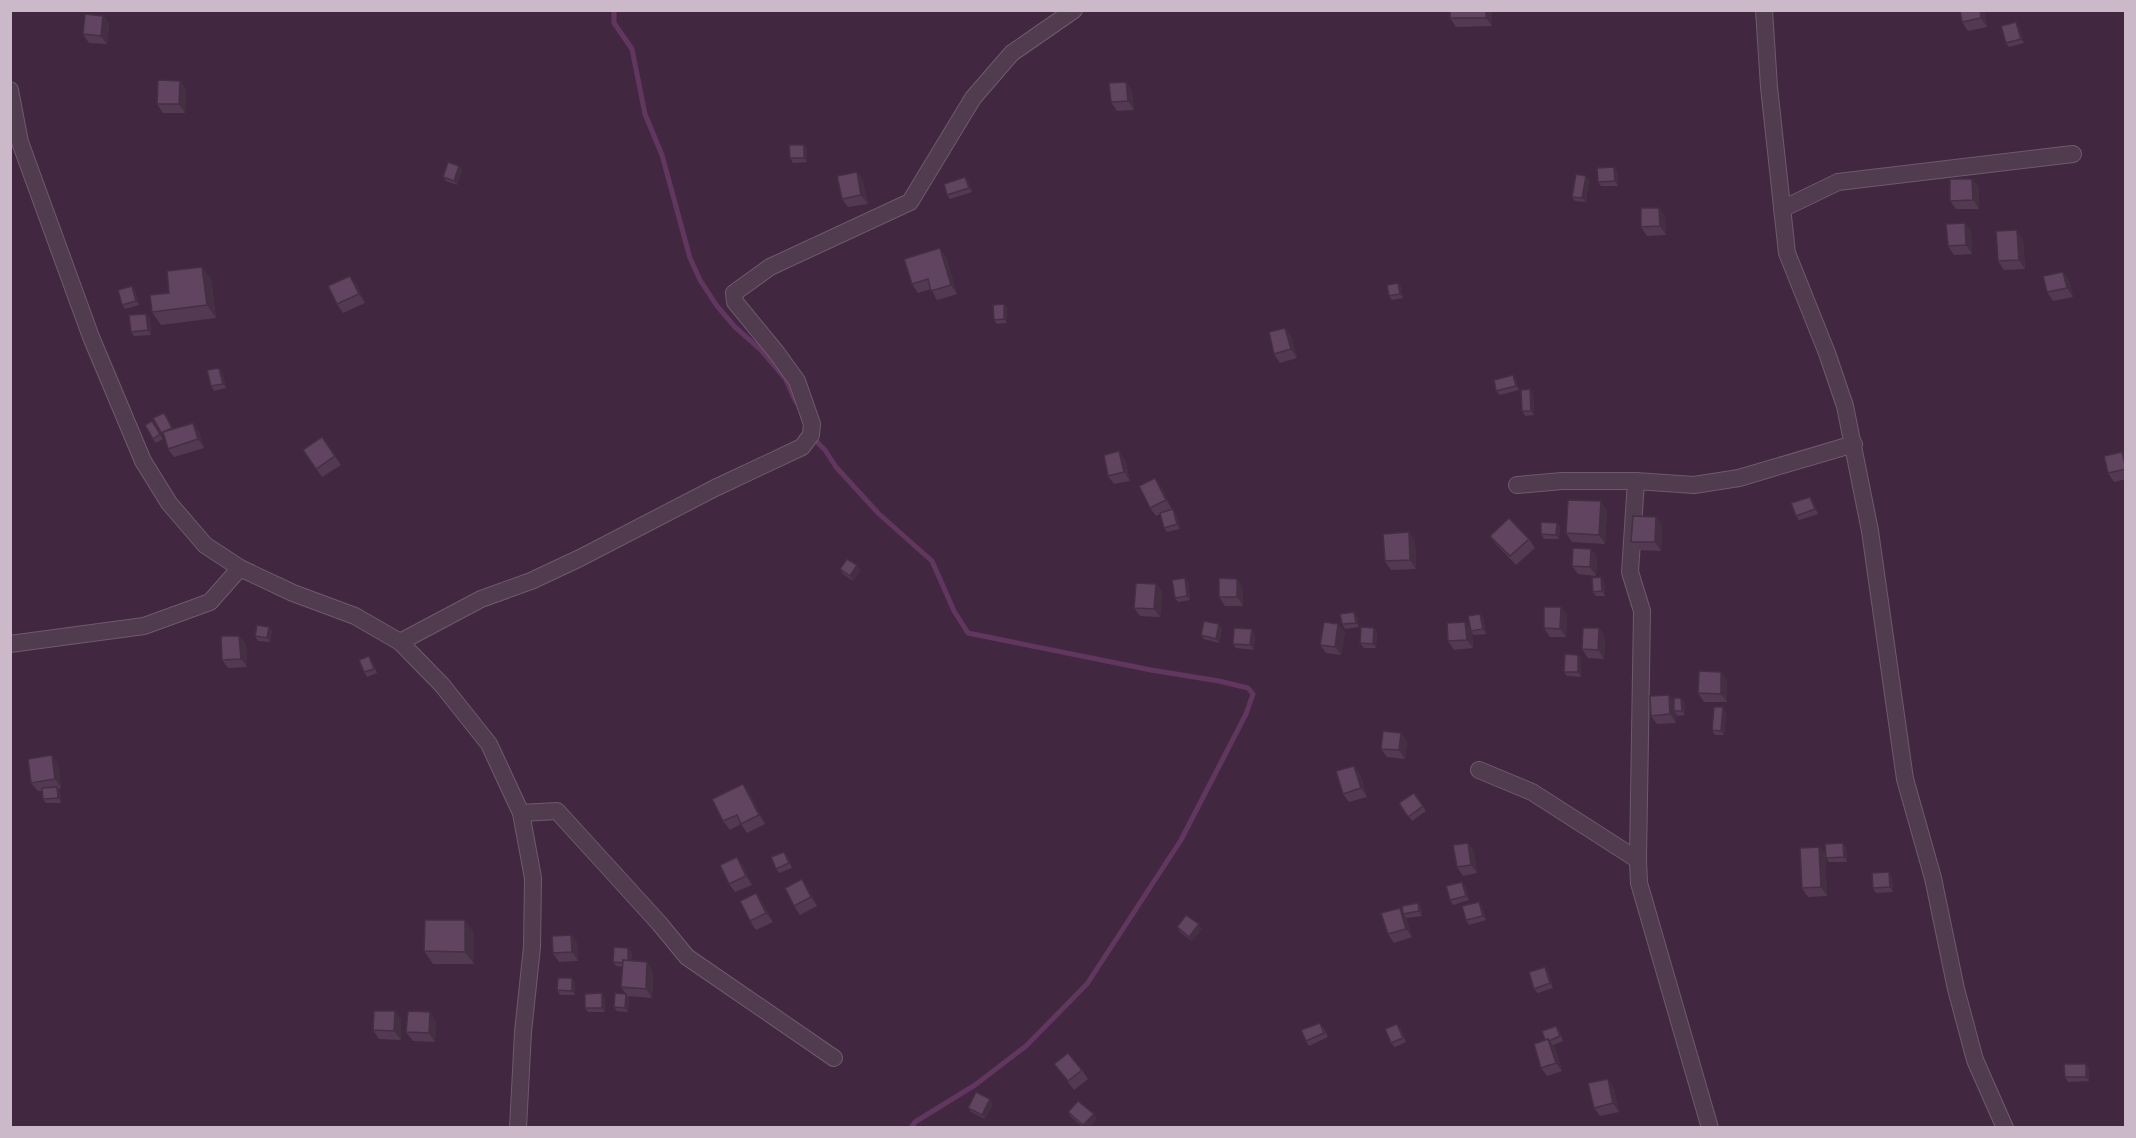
<svg xmlns="http://www.w3.org/2000/svg" width="2136" height="1138" font-family="Overpass,sans-serif">
	<style>
		.lines { fill: none; stroke-linecap: round; stroke-linejoin: round }
		.stream { stroke: #61365f; stroke-width: 5 }
		.minor-casing { stroke: #6e5a6d; stroke-width: 18 }
		.minor { stroke: #513c4f; stroke-width: 16 }
		.wall { fill: #533a52 }
		.shaded-wall { fill: #443042 }
		.building { fill: #61445f; stroke: #443042; stroke-width: 1.5 }
	</style>
	<rect width="100%" height="100%" fill="#412840"/>
	<g class="lines">
		<g class="stream">
			<polyline points="614,10 614,23 632,49 645,114 662,155 690,258 700,280 717,306 735,327 760,349 785,378 796,402"/>
			<polyline points="812,437 825,450 836,467 879,514 932,561 954,611 968,633 1151,670 1219,681 1248,688 1253,694 1246,714 1181,840 1087,984 1026,1046 975,1085 915,1122 911,1128"/>
		</g>
		<g class="minor-casing">
			<g id="minor">
				<polyline points="1764,10 1769,87 1787,253 1827,353 1845,406 1870,531 1905,779 1933,878 1956,989 1975,1060 2005,1128"/>
				<polyline points="10,90 20,142 91,337 143,461 169,503 205,545 240,568 293,593 355,616 400,642 442,685 489,744 521,813 533,878 532,947 523,1032 518,1128"/>
				<polyline points="1782,209 1838,182 2073,154"/>
				<polyline points="1636,481 1630,572 1642,611 1638,860 1639,883 1710,1128"/>
				<polyline points="1517,485 1562,481 1636,481 1694,485 1739,478 1854,444"/>
				<polyline points="400,642 481,599 531,581 580,558 715,488 802,447 811,435 812,424 797,381 776,352 735,302 734,293 770,267 910,202 973,98 1012,53 1074,10"/>
				<polyline points="10,644 144,626 210,602 240,568"/>
				<polyline points="1479,770 1532,792 1638,860"/>
				<polyline points="521,813 557,811 659,923 687,957 834,1058"/>
			</g>
		</g>
		<use href="#minor" class="minor"/>
	</g>
	<g class="wall">
		<polygon points="1450,10 1492,10 1492,26 1456,27 1450,18"/>
		<polygon points="1984,10 1987,27 1968,31 1962,22"/>
		<polygon points="103,16 109,24 107,44 89,43 83,34"/>
		<polygon points="2019,27 2024,43 2009,47 2006,43"/>
		<polygon points="180,81 186,89 185,113 163,113 157,104"/>
		<polygon points="1126,82 1132,91 1134,110 1117,111 1111,102"/>
		<polygon points="804,145 807,149 807,162 793,163 790,158"/>
		<polygon points="459,166 462,170 457,185 446,181 443,177"/>
		<polygon points="1617,171 1618,186 1601,186 1598,182"/>
		<polygon points="857,172 863,181 868,204 848,207 842,199"/>
		<polygon points="965,177 968,181 972,192 950,199 947,195"/>
		<polygon points="1972,179 1979,187 1979,209 1956,209 1950,201"/>
		<polygon points="1589,180 1586,202 1575,201 1572,197"/>
		<polygon points="1665,216 1666,235 1647,236 1641,227"/>
		<polygon points="1971,231 1972,254 1954,255 1948,246"/>
		<polygon points="2023,239 2025,269 2004,270 1998,261"/>
		<polygon points="946,257 957,294 937,300 931,289 918,293 912,284"/>
		<polygon points="202,267 211,280 216,318 161,325 152,312 169,293"/>
		<polygon points="2063,272 2069,280 2073,297 2053,301 2047,292"/>
		<polygon points="1398,283 1401,287 1403,298 1392,300 1389,296"/>
		<polygon points="356,284 365,303 343,313 337,304"/>
		<polygon points="135,290 139,305 125,309 122,305"/>
		<polygon points="1004,304 1007,308 1007,323 997,324 994,320"/>
		<polygon points="150,318 151,335 134,336 131,332"/>
		<polygon points="1285,328 1291,336 1297,358 1280,363 1274,354"/>
		<polygon points="222,372 226,388 214,391 211,386"/>
		<polygon points="1516,379 1519,390 1500,395 1496,391"/>
		<polygon points="1533,394 1534,415 1525,416 1522,411"/>
		<polygon points="167,417 173,429 193,423 199,432 204,448 174,457 168,449 165,438 162,434"/>
		<polygon points="152,421 163,439 156,443 153,439"/>
		<polygon points="322,437 341,465 322,477 303,450"/>
		<polygon points="2122,452 2126,457 2126,479 2114,482 2108,473"/>
		<polygon points="1125,460 1130,481 1114,484 1108,476"/>
		<polygon points="1161,487 1172,509 1169,511 1176,514 1180,529 1167,532 1164,528 1160,514 1156,516 1150,508"/>
		<polygon points="1810,497 1813,501 1818,514 1799,520 1796,516"/>
		<polygon points="1607,510 1605,544 1572,542 1566,533"/>
		<polygon points="1656,517 1662,526 1661,551 1638,550 1631,542"/>
		<polygon points="1557,523 1560,527 1559,539 1544,539 1541,534"/>
		<polygon points="1409,532 1415,541 1416,569 1391,570 1385,561"/>
		<polygon points="1490,536 1529,539 1535,548 1516,565 1496,544"/>
		<polygon points="1597,557 1596,576 1578,574 1572,566"/>
		<polygon points="840,569 861,570 853,581 843,574"/>
		<polygon points="1601,577 1604,582 1605,596 1596,596 1593,592"/>
		<polygon points="1185,578 1188,583 1190,600 1178,602 1175,598"/>
		<polygon points="1237,579 1243,588 1243,606 1225,606 1219,597"/>
		<polygon points="1156,584 1162,592 1160,617 1140,616 1134,608"/>
		<polygon points="1561,607 1567,616 1566,637 1550,637 1544,628"/>
		<polygon points="1354,612 1357,617 1359,627 1345,629 1342,624"/>
		<polygon points="1480,614 1483,618 1486,634 1474,635 1472,633 1473,648 1454,650 1448,641 1465,622 1470,629"/>
		<polygon points="1219,624 1222,629 1219,643 1204,639 1201,635"/>
		<polygon points="1338,624 1345,633 1341,655 1326,653 1320,645"/>
		<polygon points="269,627 272,631 270,642 258,641 255,636"/>
		<polygon points="1374,628 1377,632 1376,648 1364,648 1360,643"/>
		<polygon points="1599,628 1605,637 1604,659 1588,658 1582,649"/>
		<polygon points="1255,634 1254,650 1236,648 1233,644"/>
		<polygon points="246,644 247,667 228,668 222,660"/>
		<polygon points="1578,655 1581,659 1581,677 1567,676 1564,672"/>
		<polygon points="369,656 372,661 377,673 367,677 364,672"/>
		<polygon points="1721,672 1727,681 1727,702 1704,702 1698,693"/>
		<polygon points="1669,695 1674,702 1681,698 1684,702 1685,715 1677,716 1676,713 1676,723 1657,724 1651,716"/>
		<polygon points="1726,712 1724,735 1715,735 1712,730"/>
		<polygon points="1401,733 1407,742 1405,759 1387,757 1381,749"/>
		<polygon points="58,764 61,788 58,789 60,792 61,803 46,803 43,799 42,791 38,791 31,783"/>
		<polygon points="1360,774 1367,797 1349,802 1343,794"/>
		<polygon points="749,792 765,824 747,833 741,824 730,830 723,821"/>
		<polygon points="1414,793 1426,811 1412,821 1399,803"/>
		<polygon points="1468,843 1474,852 1477,873 1463,876 1457,867"/>
		<polygon points="1843,843 1846,848 1847,862 1829,862 1826,858"/>
		<polygon points="1819,847 1825,855 1827,896 1808,897 1802,888"/>
		<polygon points="784,852 787,856 792,868 779,873 776,869"/>
		<polygon points="737,857 743,866 752,885 735,892 729,884"/>
		<polygon points="1892,877 1893,892 1876,893 1873,888"/>
		<polygon points="1465,886 1469,900 1453,905 1450,900"/>
		<polygon points="808,888 817,906 800,915 794,906"/>
		<polygon points="756,893 762,902 773,922 756,930 750,921"/>
		<polygon points="1418,903 1421,907 1422,916 1406,918 1412,937 1394,943 1388,934 1400,908 1403,913"/>
		<polygon points="1482,906 1486,920 1469,925 1466,920"/>
		<polygon points="1177,927 1202,929 1192,941 1180,932"/>
		<polygon points="474,933 474,964 433,964 424,951"/>
		<polygon points="571,935 577,943 578,961 559,962 553,953"/>
		<polygon points="632,953 631,961 653,971 652,998 628,996 629,998 628,1012 617,1011 614,1007 626,994 621,987 623,967 616,966 613,962"/>
		<polygon points="1548,971 1553,988 1538,993 1534,989"/>
		<polygon points="575,982 575,995 560,995 557,990"/>
		<polygon points="605,998 605,1012 588,1012 585,1008"/>
		<polygon points="395,1011 401,1020 401,1040 379,1039 373,1030"/>
		<polygon points="436,1021 435,1042 413,1041 406,1032"/>
		<polygon points="1556,1026 1559,1030 1563,1041 1553,1045 1555,1048 1562,1071 1547,1076 1541,1068 1545,1040"/>
		<polygon points="1323,1027 1328,1037 1309,1046 1306,1041"/>
		<polygon points="1400,1028 1406,1042 1395,1047 1391,1043"/>
		<polygon points="1054,1064 1082,1070 1088,1079 1074,1090"/>
		<polygon points="2089,1068 2089,1081 2068,1082 2065,1077"/>
		<polygon points="1614,1088 1619,1112 1600,1116 1594,1108"/>
		<polygon points="990,1099 993,1104 985,1119 971,1112 968,1108"/>
		<polygon points="1068,1112 1097,1118 1089,1128 1084,1128 1071,1117"/>
	</g>
	<g class="shaded-wall">
		<polygon points="1486,10 1492,10 1492,26 1486,18"/>
		<polygon points="1980,10 1984,10 1987,27 1981,18"/>
		<polygon points="103,16 109,24 107,44 101,36"/>
		<polygon points="2016,22 2019,27 2024,43 2021,39"/>
		<polygon points="180,81 186,89 185,113 179,104"/>
		<polygon points="1126,82 1132,91 1134,110 1128,101"/>
		<polygon points="804,145 807,149 807,162 804,158"/>
		<polygon points="459,166 462,170 457,185 454,181"/>
		<polygon points="1614,167 1617,171 1618,186 1615,181"/>
		<polygon points="857,172 863,181 868,204 861,195"/>
		<polygon points="1586,176 1589,180 1586,202 1582,198"/>
		<polygon points="965,177 968,181 972,192 969,188"/>
		<polygon points="1972,179 1979,187 1979,209 1973,200"/>
		<polygon points="1659,208 1665,216 1666,235 1660,226"/>
		<polygon points="1965,223 1971,231 1972,254 1966,245"/>
		<polygon points="2017,230 2023,239 2025,269 2019,260"/>
		<polygon points="940,248 946,257 957,294 951,285"/>
		<polygon points="202,267 211,280 216,318 207,305"/>
		<polygon points="2063,272 2069,280 2073,297 2067,288"/>
		<polygon points="350,276 356,284 365,303 359,294"/>
		<polygon points="1398,283 1401,287 1403,298 1400,294"/>
		<polygon points="132,286 135,290 139,305 136,301"/>
		<polygon points="1004,304 1007,308 1007,323 1004,319"/>
		<polygon points="146,314 150,318 151,335 148,330"/>
		<polygon points="1285,328 1291,336 1297,358 1291,349"/>
		<polygon points="219,368 222,372 226,388 223,384"/>
		<polygon points="1513,375 1516,379 1519,390 1516,386"/>
		<polygon points="1530,389 1533,394 1534,415 1531,411"/>
		<polygon points="193,423 199,432 204,448 198,439"/>
		<polygon points="1119,451 1125,460 1130,481 1124,472"/>
		<polygon points="2122,452 2126,457 2126,468"/>
		<polygon points="1155,478 1161,487 1172,509 1166,500"/>
		<polygon points="1810,497 1813,501 1818,514 1815,509"/>
		<polygon points="1601,501 1607,510 1605,544 1599,535"/>
		<polygon points="1173,509 1176,514 1180,529 1177,524"/>
		<polygon points="1656,517 1662,526 1661,551 1655,542"/>
		<polygon points="1557,523 1560,527 1559,539 1556,535"/>
		<polygon points="1409,532 1415,541 1416,569 1410,560"/>
		<polygon points="1591,549 1597,557 1596,576 1590,567"/>
		<polygon points="857,565 861,570 853,581 850,576"/>
		<polygon points="1601,577 1604,582 1605,596 1602,591"/>
		<polygon points="1185,578 1188,583 1190,600 1187,596"/>
		<polygon points="1237,579 1243,588 1243,606 1237,597"/>
		<polygon points="1156,584 1162,592 1160,617 1154,609"/>
		<polygon points="1561,607 1567,616 1566,637 1560,629"/>
		<polygon points="1354,612 1357,617 1359,627 1356,623"/>
		<polygon points="1480,614 1483,618 1486,634 1483,629"/>
		<polygon points="1465,622 1471,630 1471,631 1472,633 1473,648 1467,640"/>
		<polygon points="1219,624 1222,629 1219,643 1216,639"/>
		<polygon points="1338,624 1345,633 1341,655 1335,647"/>
		<polygon points="269,627 272,631 270,642 267,638"/>
		<polygon points="1374,628 1377,632 1376,648 1373,644"/>
		<polygon points="1599,628 1605,637 1604,659 1598,650"/>
		<polygon points="1252,629 1255,634 1254,650 1250,645"/>
		<polygon points="239,636 246,644 247,667 241,659"/>
		<polygon points="1578,655 1581,659 1581,677 1578,672"/>
		<polygon points="1721,672 1727,681 1727,702 1721,694"/>
		<polygon points="1669,695 1675,704 1674,711 1676,713 1676,723 1670,714"/>
		<polygon points="1681,698 1684,702 1685,715 1682,711"/>
		<polygon points="1723,707 1726,712 1724,735 1721,731"/>
		<polygon points="1401,733 1407,742 1405,759 1399,750"/>
		<polygon points="52,755 58,764 61,788 55,779"/>
		<polygon points="1354,766 1360,774 1367,797 1361,788"/>
		<polygon points="743,784 749,792 765,824 759,815"/>
		<polygon points="57,787 60,792 61,803 58,798"/>
		<polygon points="1468,843 1474,852 1477,873 1471,865"/>
		<polygon points="1843,843 1846,848 1847,862 1844,857"/>
		<polygon points="1819,847 1825,855 1827,896 1821,887"/>
		<polygon points="737,857 743,866 752,885 746,876"/>
		<polygon points="1889,872 1892,877 1893,892 1890,887"/>
		<polygon points="802,879 808,888 817,906 811,897"/>
		<polygon points="1462,882 1465,886 1469,900 1466,896"/>
		<polygon points="756,893 762,902 773,922 766,913"/>
		<polygon points="1479,902 1482,906 1486,920 1483,916"/>
		<polygon points="1418,903 1421,907 1422,916 1419,911"/>
		<polygon points="1400,908 1406,918 1412,937 1406,929"/>
		<polygon points="465,920 474,933 474,964 465,952"/>
		<polygon points="1199,924 1202,929 1192,941 1189,937"/>
		<polygon points="571,935 577,943 578,961 572,952"/>
		<polygon points="628,948 632,953 630,967 627,963"/>
		<polygon points="647,962 653,971 652,998 646,989"/>
		<polygon points="1545,967 1548,971 1553,988 1550,983"/>
		<polygon points="572,978 575,982 575,995 572,991"/>
		<polygon points="602,993 605,998 605,1012 602,1008"/>
		<polygon points="626,994 629,998 628,1012 625,1008"/>
		<polygon points="395,1011 401,1020 401,1040 394,1031"/>
		<polygon points="430,1012 436,1021 435,1042 429,1033"/>
		<polygon points="1548,1039 1555,1048 1562,1071 1556,1063"/>
		<polygon points="2086,1064 2089,1068 2089,1081 2086,1077"/>
		<polygon points="1608,1079 1614,1088 1619,1112 1613,1103"/>
		<polygon points="990,1099 993,1104 985,1119 982,1115"/>
		<polygon points="1094,1114 1097,1118 1089,1128 1085,1128 1083,1125"/>
	</g>
	<g class="building">
		<rect x="1450" y="10" width="36" height="8"/>
		<polygon points="1960,10 1980,10 1981,18 1962,22"/>
		<polygon points="85,14 103,16 101,36 83,34"/>
		<polygon points="2016,22 2021,39 2006,43 2001,26"/>
		<polygon points="158,80 180,81 179,104 157,104"/>
		<polygon points="1126,82 1128,101 1111,102 1109,83"/>
		<polygon points="789,145 804,145 804,158 790,158"/>
		<polygon points="448,162 459,166 454,181 443,177"/>
		<polygon points="1614,167 1615,181 1598,182 1597,168"/>
		<polygon points="857,172 861,195 842,199 837,176"/>
		<polygon points="1576,174 1586,176 1582,198 1572,197"/>
		<polygon points="965,177 969,188 947,195 944,184"/>
		<polygon points="1950,179 1972,179 1973,200 1950,201"/>
		<polygon points="1641,208 1659,208 1660,226 1641,227"/>
		<polygon points="1965,223 1966,245 1948,246 1946,224"/>
		<polygon points="2017,230 2019,260 1998,261 1996,231"/>
		<polygon points="940,248 951,285 931,291 928,279 912,284 904,259"/>
		<polygon points="202,267 207,305 152,312 150,295 169,293 167,271"/>
		<polygon points="2063,272 2067,288 2047,292 2043,276"/>
		<polygon points="350,276 359,294 337,304 328,286"/>
		<polygon points="1398,283 1400,294 1389,296 1387,285"/>
		<polygon points="132,286 136,301 122,305 118,290"/>
		<polygon points="1004,304 1004,319 994,320 993,305"/>
		<polygon points="146,314 148,330 131,332 129,315"/>
		<polygon points="1285,328 1291,349 1274,354 1269,332"/>
		<polygon points="219,368 223,384 211,386 207,370"/>
		<polygon points="1513,375 1516,386 1496,391 1494,380"/>
		<polygon points="1530,389 1531,411 1522,411 1521,390"/>
		<polygon points="164,413 172,428 163,432 162,434 153,418"/>
		<polygon points="152,421 160,434 153,439 145,425"/>
		<polygon points="193,423 198,439 168,449 163,432"/>
		<polygon points="322,437 335,456 316,469 303,450"/>
		<polygon points="1119,451 1124,472 1108,476 1104,455"/>
		<polygon points="2122,452 2126,469 2108,473 2104,456"/>
		<polygon points="1155,478 1166,500 1150,508 1139,486"/>
		<polygon points="1810,497 1815,509 1796,516 1791,503"/>
		<polygon points="1568,500 1601,501 1599,535 1566,533"/>
		<polygon points="1173,509 1177,524 1164,528 1160,513"/>
		<polygon points="1633,516 1656,517 1655,542 1631,542"/>
		<polygon points="1509,518 1529,539 1510,556 1490,536"/>
		<polygon points="1541,522 1557,523 1556,535 1541,534"/>
		<polygon points="1409,532 1410,560 1385,561 1383,534"/>
		<polygon points="1573,548 1591,549 1590,567 1572,566"/>
		<polygon points="847,559 857,565 850,576 840,569"/>
		<polygon points="1601,577 1602,591 1593,592 1592,578"/>
		<polygon points="1185,578 1187,596 1175,598 1172,580"/>
		<polygon points="1219,578 1237,579 1237,597 1219,597"/>
		<polygon points="1136,583 1156,584 1154,609 1134,608"/>
		<polygon points="1544,607 1561,607 1560,629 1544,628"/>
		<polygon points="1354,612 1356,623 1342,624 1340,614"/>
		<polygon points="1480,614 1483,629 1471,631 1468,616"/>
		<polygon points="1204,621 1219,624 1216,639 1201,635"/>
		<polygon points="1324,622 1338,624 1335,647 1320,645"/>
		<polygon points="1465,622 1467,640 1448,641 1447,623"/>
		<polygon points="257,625 269,627 267,638 255,636"/>
		<polygon points="1361,627 1374,628 1373,644 1360,643"/>
		<polygon points="1234,628 1252,629 1250,645 1233,644"/>
		<polygon points="1583,628 1599,628 1598,650 1582,649"/>
		<polygon points="221,636 239,636 241,659 222,660"/>
		<polygon points="1565,654 1578,655 1578,672 1564,672"/>
		<polygon points="369,656 374,669 364,672 359,660"/>
		<polygon points="1699,671 1721,672 1721,694 1698,693"/>
		<polygon points="1669,695 1670,714 1651,716 1650,696"/>
		<polygon points="1674,698 1681,698 1682,711 1674,711"/>
		<polygon points="1714,707 1723,707 1721,731 1712,730"/>
		<polygon points="1383,731 1401,733 1399,750 1381,749"/>
		<polygon points="52,755 55,779 31,783 28,759"/>
		<polygon points="1354,766 1361,788 1343,794 1336,771"/>
		<polygon points="743,784 759,815 741,824 737,815 723,821 712,799"/>
		<polygon points="57,787 58,798 43,799 42,788"/>
		<polygon points="1414,793 1423,806 1408,817 1399,803"/>
		<polygon points="1468,843 1471,865 1457,867 1453,845"/>
		<polygon points="1843,843 1844,857 1826,858 1825,844"/>
		<polygon points="1819,847 1821,887 1802,888 1800,848"/>
		<polygon points="784,852 789,863 776,869 771,857"/>
		<polygon points="737,857 746,876 729,884 720,865"/>
		<polygon points="1889,872 1890,887 1873,888 1872,873"/>
		<polygon points="802,879 811,897 794,906 785,888"/>
		<polygon points="1462,882 1466,896 1450,900 1446,886"/>
		<polygon points="756,893 766,913 750,921 740,901"/>
		<polygon points="1479,902 1483,916 1466,920 1462,906"/>
		<polygon points="1418,903 1419,911 1403,914 1402,906"/>
		<polygon points="1400,908 1406,929 1388,934 1381,913"/>
		<polygon points="1186,915 1199,924 1189,937 1177,927"/>
		<polygon points="425,920 465,920 465,952 424,951"/>
		<polygon points="571,935 572,952 553,953 552,936"/>
		<polygon points="614,947 628,948 628,961 623,960 623,963 613,962"/>
		<polygon points="623,960 647,962 646,989 621,987"/>
		<polygon points="1545,967 1550,983 1534,989 1529,972"/>
		<polygon points="558,978 572,978 572,991 557,990"/>
		<polygon points="602,993 602,1008 585,1008 585,994"/>
		<polygon points="615,993 626,994 625,1008 614,1007"/>
		<polygon points="374,1011 395,1011 394,1031 373,1030"/>
		<polygon points="408,1011 430,1012 429,1033 406,1032"/>
		<polygon points="1320,1023 1324,1033 1306,1041 1301,1030"/>
		<polygon points="1397,1024 1403,1038 1391,1043 1385,1029"/>
		<polygon points="1556,1026 1560,1036 1549,1041 1548,1039 1545,1040 1542,1031"/>
		<polygon points="1548,1039 1556,1063 1541,1068 1534,1044"/>
		<polygon points="1068,1053 1082,1070 1068,1081 1054,1064"/>
		<polygon points="2064,1064 2086,1064 2086,1077 2065,1077"/>
		<polygon points="1608,1079 1613,1103 1594,1108 1588,1083"/>
		<polygon points="976,1092 990,1099 982,1115 968,1108"/>
		<polygon points="1078,1101 1094,1114 1083,1125 1068,1112"/>
	</g>
	<rect width="2136" height="1138" fill="none" stroke="#cbb9c9" stroke-width="24"/>
</svg>
